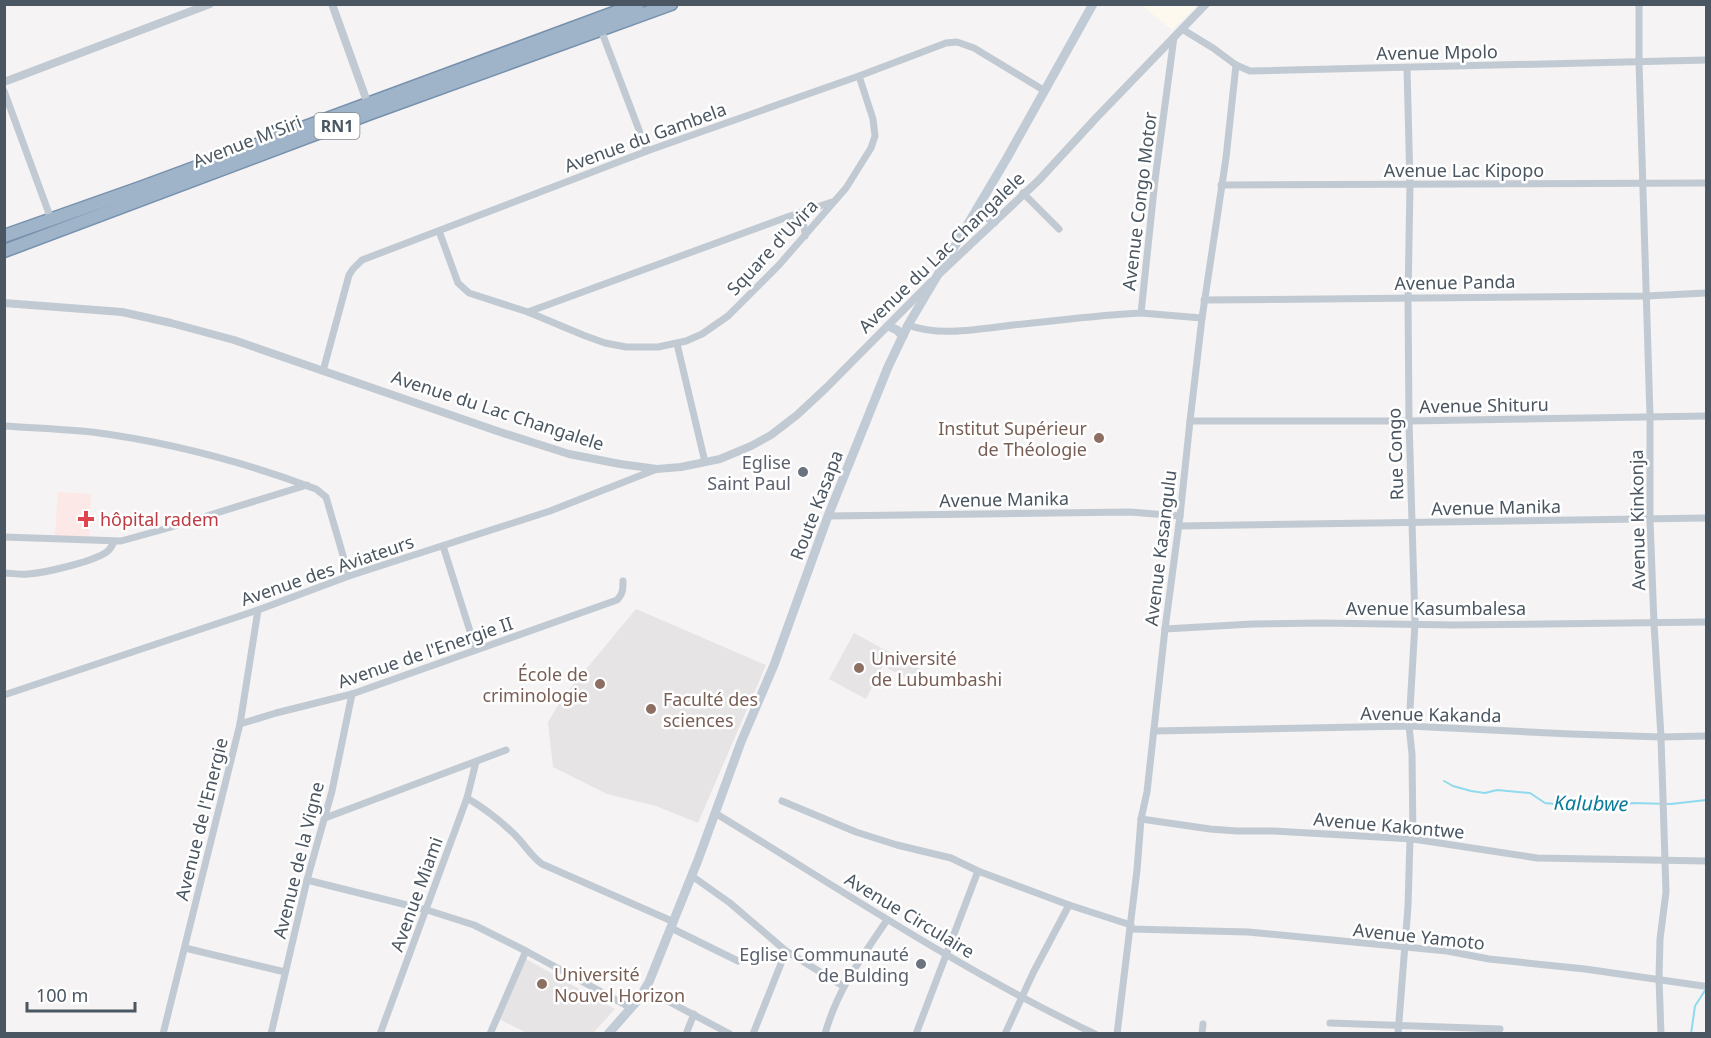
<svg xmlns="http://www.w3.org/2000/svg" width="1711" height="1038" font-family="'Noto Sans',sans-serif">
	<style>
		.commercial { fill: #fdf9ef }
		.education { fill: #e6e4e5 }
		.medical { fill: #fce8e6 }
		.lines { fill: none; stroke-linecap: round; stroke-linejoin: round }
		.stream { stroke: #90daee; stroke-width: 2 }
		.trunk-casing { stroke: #7690ad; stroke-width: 15 }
		.minor { stroke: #c1cad2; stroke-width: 7 }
		.tertiary { stroke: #c1cad2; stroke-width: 8 }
		.secondary { stroke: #c1cbd6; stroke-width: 9 }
		.trunk { stroke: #9fb4c9; stroke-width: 12 }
		.education-dot { fill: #8d6e63; stroke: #fff; stroke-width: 2 }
		.worship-dot { fill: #6b7280; stroke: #fff; stroke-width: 2 }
		.health-dot { fill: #e0444e; stroke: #fff; stroke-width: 2 }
		.labels { text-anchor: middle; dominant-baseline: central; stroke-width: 5; stroke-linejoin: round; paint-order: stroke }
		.shield { fill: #fff; stroke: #808990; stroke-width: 1.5 }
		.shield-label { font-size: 16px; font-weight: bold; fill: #4a5661 }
		.street-label { font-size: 18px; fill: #4a5661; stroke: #fff }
		.education-label { font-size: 18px; fill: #785e54; stroke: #fff; text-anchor: start }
		.worship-label { font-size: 18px; fill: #5b616d; stroke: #fff; text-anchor: end }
		.health-label { font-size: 18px; fill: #be3a42; stroke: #fff; text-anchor: start }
		.water-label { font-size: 20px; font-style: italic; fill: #0c7c9b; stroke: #fff }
	</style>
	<rect width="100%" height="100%" fill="#f5f3f3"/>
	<polygon class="commercial" points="1141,5 1197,4 1197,5 1172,30"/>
	<g class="education">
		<polygon points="636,609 766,665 698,823 656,806 607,794 553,767 548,722 563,697"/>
		<polygon points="854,633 922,670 915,682 883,666 866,699 829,679"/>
		<polygon points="526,959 615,1009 593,1033 527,1033 499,1019"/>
	</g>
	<polygon class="medical" points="58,492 91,494 89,536 55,536"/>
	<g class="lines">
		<g class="stream">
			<polyline points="1444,781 1453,786 1471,791 1485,793 1497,790 1530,793 1545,803 1584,807 1624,806 1632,803 1671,804 1706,800"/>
			<polyline points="1691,1034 1695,1006 1706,989"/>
		</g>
		<g class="trunk-casing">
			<g id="trunk">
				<polyline points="4,236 140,188 638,4"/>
				<polyline points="4,251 371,113 671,4"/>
			</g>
		</g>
		<g class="minor">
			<polyline points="1639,4 1639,62 1650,416 1650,520 1654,624 1661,737 1666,892 1660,939 1659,979 1661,1034"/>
			<polyline points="1182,29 1213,48 1236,65 1250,71 1706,60"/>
			<polyline points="601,30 647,151"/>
			<polyline points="1407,68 1410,185 1408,298 1409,421 1415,623 1409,726 1412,754 1413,839"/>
			<polyline points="4,91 51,219"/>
			<polyline points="1221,185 1706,183"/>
			<polyline points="1023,193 1059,229"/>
			<path d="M 792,216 C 803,218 805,226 805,236"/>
			<polyline points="439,231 458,283 469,293 528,312 583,335 605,343 626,347 658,347 686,341 702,334 728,316 779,265 846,188 871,148 875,136 873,119 859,76"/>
			<polyline points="1204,300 1646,296 1706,293"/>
			<polyline points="528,312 790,216 832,202"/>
			<polyline points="1141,313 1202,318"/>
			<path d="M 908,325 C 939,337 980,329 1013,325 C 1055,321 1098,315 1141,313 L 1155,180 L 1174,37"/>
			<polyline points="677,344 705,462"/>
			<polyline points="323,371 349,275 353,269 362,260 647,151 859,76 946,43 957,42 974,48 1045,91"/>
			<polyline points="1190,421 1409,421 1706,416"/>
			<path d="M 4,426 C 34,428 63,429 92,432 C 169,442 244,462 316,489 L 326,497 L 349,576"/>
			<polyline points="828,516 1130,512 1180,516"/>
			<polyline points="1179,526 1706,518"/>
			<polyline points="4,537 121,541 168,528 307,485"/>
			<polyline points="443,546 476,650"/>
			<path d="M 4,573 C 12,573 20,575 28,574 C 44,573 98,561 109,550 C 111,548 112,545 114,542"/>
			<polyline points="1165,629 1252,624 1321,623 1454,625 1706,622"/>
			<polyline points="4,695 258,610 349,576 550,511 657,469"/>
			<path d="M 240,724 L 276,713 L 352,694 L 617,600 C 623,594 623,589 623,581"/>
			<polyline points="1154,731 1409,726 1571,734 1661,737 1706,736"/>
			<path d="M 467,798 C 484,808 502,822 516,836 C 525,845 531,856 542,864 L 674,922"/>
			<polyline points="782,801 856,832 897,845 951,858 978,871 1069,905 1131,925"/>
			<path d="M 715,813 C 840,889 962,971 1095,1034"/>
			<polyline points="325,818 506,750"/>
			<polyline points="1141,819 1210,829 1237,831 1274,831 1413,839 1537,858 1706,861"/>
			<polyline points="692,876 730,903 786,951 843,986"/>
			<polyline points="307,880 427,910 474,925 526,951 631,1008"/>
			<polyline points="671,928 738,961"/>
			<polyline points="1130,929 1248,932 1447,951 1489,959 1585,969 1703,986"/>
			<polyline points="185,948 285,972"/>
			<polyline points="645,989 730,1034"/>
			<polyline points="1330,1023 1500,1029"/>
			<polyline points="163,1034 240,724 258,610"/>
			<polyline points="271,1034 307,880 332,791 352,694"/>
			<polyline points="380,1034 467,798 476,762"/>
			<polyline points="490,1034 526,951"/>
			<polyline points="686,1034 694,1014"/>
			<polyline points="753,1034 786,951"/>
			<path d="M 825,1034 C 837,990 862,957 887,920"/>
			<polyline points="916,1034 978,871"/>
			<polyline points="1005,1034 1033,973 1069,905"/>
			<polyline points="1117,1034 1137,870 1141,819 1147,792 1165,629 1180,516 1190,421 1202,318 1226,158 1236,65"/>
			<polyline points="1202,1034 1203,1024"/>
			<polyline points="1398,1034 1408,906 1410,839"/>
		</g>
		<g class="tertiary">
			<polyline points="332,4 369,107"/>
			<polyline points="4,82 210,4"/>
			<polyline points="940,273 1039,180 1096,118 1206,4"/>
			<polyline points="4,303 122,312 171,323 234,340 500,432 569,454 620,464 657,469 681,467 720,459 751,446 771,435 797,415 826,388 931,282"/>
		</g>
		<g class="secondary">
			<polyline points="977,209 994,222"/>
			<polyline points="888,326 897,330 903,336"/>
			<polyline points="608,1034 638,1000 649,982 698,860 741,742 774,665 828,516 888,367 908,325 1007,158 1093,4"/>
		</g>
		<use href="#trunk" class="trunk"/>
	</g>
	<g class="education-dot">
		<circle cx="1099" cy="438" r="6"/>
		<circle cx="859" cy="668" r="6"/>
		<circle cx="600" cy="684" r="6"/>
		<circle cx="651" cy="709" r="6"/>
		<circle cx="542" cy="984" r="6"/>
	</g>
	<g class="worship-dot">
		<circle cx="803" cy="472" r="6"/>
		<circle cx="921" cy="964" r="6"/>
	</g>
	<path class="health-dot" d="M83 510h6v6h6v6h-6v6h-6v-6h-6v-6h6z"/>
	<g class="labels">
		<rect class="shield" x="314.5" y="113" width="45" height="26" rx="4.5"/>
		<g class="shield-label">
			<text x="337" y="126">RN1</text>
		</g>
		<g class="street-label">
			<text transform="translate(1437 52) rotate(-1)">Avenue Mpolo</text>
			<text transform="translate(645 137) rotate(-20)">Avenue du Gambela</text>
			<text transform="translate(247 141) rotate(-21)">Avenue M'Siri</text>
			<text x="1464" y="170">Avenue Lac Kipopo</text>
			<text transform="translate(1139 201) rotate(-83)">Avenue Congo Motor</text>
			<text transform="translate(772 247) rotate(-47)">Square d'Uvira</text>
			<text transform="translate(941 252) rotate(-44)">Avenue du Lac Changalele</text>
			<text transform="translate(1455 282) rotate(-1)">Avenue Panda</text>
			<text transform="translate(1484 405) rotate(-1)">Avenue Shituru</text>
			<text transform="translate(498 410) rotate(18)">Avenue du Lac Changalele</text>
			<text transform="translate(1395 454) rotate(-92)">Rue Congo</text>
			<text transform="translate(1004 499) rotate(-1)">Avenue Manika</text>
			<text transform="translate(816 505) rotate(-69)">Route Kasapa</text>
			<text transform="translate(1496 507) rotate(-1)">Avenue Manika</text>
			<text transform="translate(1637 520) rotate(-91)">Avenue Kinkonja</text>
			<text transform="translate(1160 548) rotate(-83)">Avenue Kasangulu</text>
			<text transform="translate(327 570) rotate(-19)">Avenue des Aviateurs</text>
			<text x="1436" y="608">Avenue Kasumbalesa</text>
			<text transform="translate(425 652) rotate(-19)">Avenue de l'Energie II</text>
			<text transform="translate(1431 714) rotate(1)">Avenue Kakanda</text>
			<text transform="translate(201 819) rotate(-76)">Avenue de l'Energie</text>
			<text transform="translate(1389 825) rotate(5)">Avenue Kakontwe</text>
			<text transform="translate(298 860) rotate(-76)">Avenue de la Vigne</text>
			<text transform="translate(416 894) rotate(-70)">Avenue Miami</text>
			<text transform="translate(910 915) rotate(31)">Avenue Circulaire</text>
			<text transform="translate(1419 936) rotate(6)">Avenue Yamoto</text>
		</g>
		<g class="education-label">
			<text x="1087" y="428" text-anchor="end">Institut Supérieur<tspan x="1087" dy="21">de Théologie</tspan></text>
			<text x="871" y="658">Université<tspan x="871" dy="21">de Lubumbashi</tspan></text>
			<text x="588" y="674" text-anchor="end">École de<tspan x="588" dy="21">criminologie</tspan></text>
			<text x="663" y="699">Faculté des<tspan x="663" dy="21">sciences</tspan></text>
			<text x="554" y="974">Université<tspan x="554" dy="21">Nouvel Horizon</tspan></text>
		</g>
		<g class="worship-label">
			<text x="791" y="462">Eglise<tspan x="791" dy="21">Saint Paul</tspan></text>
			<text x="909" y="954">Eglise Communauté<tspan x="909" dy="21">de Bulding</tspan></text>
		</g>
		<g class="health-label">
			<text x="100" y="519">hôpital radem</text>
		</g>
		<g class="water-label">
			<text transform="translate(1591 803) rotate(1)">Kalubwe</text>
		</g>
	</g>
	<rect width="1711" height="1038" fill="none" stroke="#4a5661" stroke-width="12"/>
	<path d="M27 1002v9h108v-9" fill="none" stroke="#4a5661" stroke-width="3"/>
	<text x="36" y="1002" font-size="18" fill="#4a5661" stroke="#ffffff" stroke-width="4.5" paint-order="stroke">100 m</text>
</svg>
